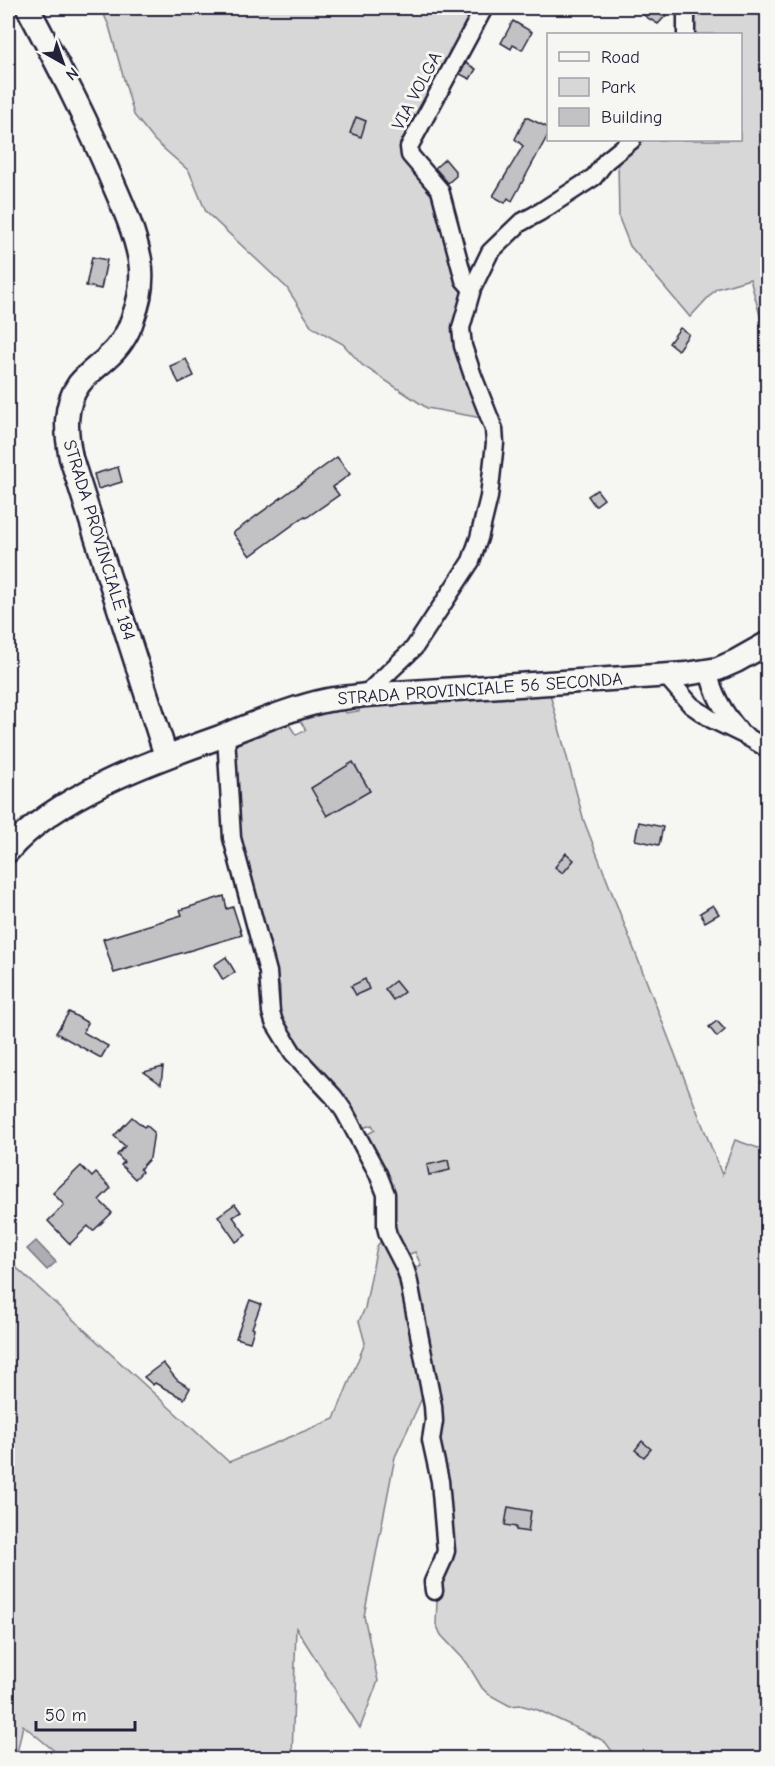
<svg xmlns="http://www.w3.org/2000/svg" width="775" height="1766" font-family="'Comic Neue',sans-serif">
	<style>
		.green { fill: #d7d7d7; stroke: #7c7c89; stroke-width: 1.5 }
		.water { fill: #adadb3; stroke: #757583; stroke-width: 1.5 }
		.building { fill: #c2c2c4; stroke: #22223b; stroke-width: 1.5 }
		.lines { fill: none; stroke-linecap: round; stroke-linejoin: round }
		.street-casing { stroke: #22223b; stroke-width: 21 }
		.secondary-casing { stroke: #22223b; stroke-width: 27 }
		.street { stroke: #f6f6f2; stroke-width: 16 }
		.secondary { stroke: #f6f6f2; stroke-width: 22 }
		.labels { text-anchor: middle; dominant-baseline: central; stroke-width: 6; stroke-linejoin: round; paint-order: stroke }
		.street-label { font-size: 18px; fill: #22223b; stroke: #f6f6f2 }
	</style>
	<rect width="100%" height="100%" fill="#f6f6f2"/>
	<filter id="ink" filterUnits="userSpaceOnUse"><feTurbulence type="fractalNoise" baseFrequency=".0167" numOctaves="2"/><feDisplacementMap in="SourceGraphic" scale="12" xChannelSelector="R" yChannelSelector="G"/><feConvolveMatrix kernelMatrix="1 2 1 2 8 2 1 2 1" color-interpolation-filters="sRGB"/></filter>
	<g filter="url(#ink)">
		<g class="green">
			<polygon points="101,8 476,8 402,144 435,193 465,295 455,325 482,418 427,408 362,365 343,344 312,327 287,288 206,212 189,171 155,141 134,115 109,26"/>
			<polygon points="692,8 767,8 767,341 750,279 716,289 690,317 630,246 619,218 618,162 644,140 740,140 740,34 691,34"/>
			<polygon points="550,694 584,821 722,1175 735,1140 767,1151 767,1758 617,1758 606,1743 600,1739 538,1710 520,1705 510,1706 488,1694 482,1688 467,1663 441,1635 436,1624 438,1579 446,1563 414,1268 421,1265 415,1252 407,1255 399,1241 395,1228 391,1187 366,1135 375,1130 372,1125 362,1128 351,1108 291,1035 280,1013 280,987 240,842 232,745 288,723 296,735 306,730 299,719 343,706 346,713 359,711 358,706"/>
			<polygon points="382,1240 402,1275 422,1398 395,1457 364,1616 378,1681 360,1728 296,1628 292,1758 63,1758 23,1725 16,1758 8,1758 8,1260 229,1462 334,1419 365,1343 359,1321 365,1308 377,1246"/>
		</g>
		<polygon class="water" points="36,1241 56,1262 47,1270 27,1249"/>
		<g class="building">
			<polygon points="637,8 673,8 658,24 646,17"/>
			<polygon points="513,21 532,32 522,50 513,45 511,49 501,43"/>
			<polygon points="466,63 476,69 470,79 460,74"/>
			<polygon points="356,117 366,121 361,137 350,133"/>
			<polygon points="526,117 549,128 549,133 512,201 508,198 505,203 493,196 523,146 515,139"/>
			<polygon points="445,159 456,172 456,176 448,183 435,168"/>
			<polygon points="92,257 107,260 101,289 86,286"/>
			<polygon points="680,328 689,334 678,350 669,343"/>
			<polygon points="186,359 194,376 179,383 170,366"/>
			<polygon points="337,457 350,474 333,487 339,495 306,518 305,516 250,556 233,533"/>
			<polygon points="118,467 122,482 98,489 94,474"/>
			<polygon points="597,490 604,499 595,506 588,496"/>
			<polygon points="353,762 370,791 327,816 311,788"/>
			<polygon points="639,822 663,827 659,845 635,840"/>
			<polygon points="566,853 574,860 563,873 555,867"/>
			<polygon points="224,896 227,909 233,907 242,935 114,973 103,939 182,915 180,910"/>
			<polygon points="713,905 719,914 705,922 700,913"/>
			<polygon points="226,957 235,972 223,980 214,965"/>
			<polygon points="365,979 369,989 356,995 351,986"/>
			<polygon points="395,981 404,992 393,1000 385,989"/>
			<polygon points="69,1012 88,1023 83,1032 108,1046 101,1058 56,1033"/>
			<polygon points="717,1021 725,1030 717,1037 709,1027"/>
			<polygon points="163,1067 161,1084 144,1072"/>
			<polygon points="132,1117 144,1127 146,1125 154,1132 150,1158 140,1169 142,1172 135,1179 121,1165 124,1162 117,1155 125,1146 114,1136"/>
			<polygon points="448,1160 450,1170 429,1175 427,1165"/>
			<polygon points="81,1166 92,1177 96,1173 111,1188 99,1200 112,1213 93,1231 88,1226 70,1244 48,1221 64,1205 53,1193"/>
			<polygon points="235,1204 241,1212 233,1217 246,1235 236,1242 218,1216"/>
			<polygon points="250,1300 261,1304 252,1328 254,1329 250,1342 236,1338"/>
			<polygon points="163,1363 177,1380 190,1388 184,1399 155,1383 153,1385 144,1377"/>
			<polygon points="642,1441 651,1449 644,1457 635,1450"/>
			<polygon points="508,1507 531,1511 528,1532 516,1530 516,1527 505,1525"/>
		</g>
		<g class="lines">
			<g class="street-casing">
				<g id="street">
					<polyline points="686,34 686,8"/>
					<polyline points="472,289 464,280 440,190 410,155 409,147 484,8"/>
					<path d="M 708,670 C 713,694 723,712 739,730"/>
					<polyline points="666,676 691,705 711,719 744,735 768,749"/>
					<polyline points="365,695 414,648 471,561 479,538 489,497 495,443 494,429 473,376 463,346 461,328 472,289 490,252 520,223 540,212 594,177 606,161 632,140"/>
					<polyline points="226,735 232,838 268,972 271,1012 274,1022 293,1053 334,1097 344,1111 378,1174 386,1194 386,1227 388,1235 405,1268 408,1277 433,1406 434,1421 431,1440 440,1481 446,1551 443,1560 433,1582 434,1591"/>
				</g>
			</g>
			<g class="secondary-casing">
				<g id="secondary">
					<path d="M 28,8 C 58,65 88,122 113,183 C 124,208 135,233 140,260 C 143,279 140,300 133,318 C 128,334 119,348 106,359 C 97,367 87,374 79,384 C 63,406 66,433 71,458 L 166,756"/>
					<path d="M 8,851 C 55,796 152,761 220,737 C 254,724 293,707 328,700 C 340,698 353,697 365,695 L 686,674 L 718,669 L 736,661 L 768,643"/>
				</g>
			</g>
			<use href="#street" class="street"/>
			<use href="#secondary" class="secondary"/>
		</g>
	</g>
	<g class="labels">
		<g class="street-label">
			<text transform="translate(417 91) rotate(-62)">VIA VOLGA</text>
			<text transform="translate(99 540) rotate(73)">STRADA PROVINCIALE 184</text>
			<text transform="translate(480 689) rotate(-4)">STRADA PROVINCIALE 56 SECONDA</text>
		</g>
	</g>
	<rect width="775" height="1766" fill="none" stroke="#f6f6f2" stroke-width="30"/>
	<rect x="15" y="15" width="745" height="1736" fill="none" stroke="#22223b" stroke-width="2" filter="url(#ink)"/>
	<rect x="547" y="33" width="195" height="108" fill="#f6f6f2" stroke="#a1a1a9" stroke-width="1.5"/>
	<rect x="559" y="52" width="30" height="9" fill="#f6f6f2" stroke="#a1a1a9" stroke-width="1.5"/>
	<text x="601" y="63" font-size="18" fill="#22223b">Road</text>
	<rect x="559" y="78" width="30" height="18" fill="#d7d7d7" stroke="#a1a1a9" stroke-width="1.5"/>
	<text x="601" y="93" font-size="18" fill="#22223b">Park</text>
	<rect x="559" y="108" width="30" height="18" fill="#c2c2c4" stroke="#a1a1a9" stroke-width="1.5"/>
	<text x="601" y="123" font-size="18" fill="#22223b">Building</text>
	<g transform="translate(63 63) rotate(140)" stroke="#f6f6f2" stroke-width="4.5" paint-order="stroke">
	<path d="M0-4.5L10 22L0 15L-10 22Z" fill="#22223b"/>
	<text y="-9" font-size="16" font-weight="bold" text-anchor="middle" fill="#22223b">N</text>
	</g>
	<path d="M36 1721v9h99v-9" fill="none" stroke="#22223b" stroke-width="3"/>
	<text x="45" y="1721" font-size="18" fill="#22223b" stroke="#f6f6f2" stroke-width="4.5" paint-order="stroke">50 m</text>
</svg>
